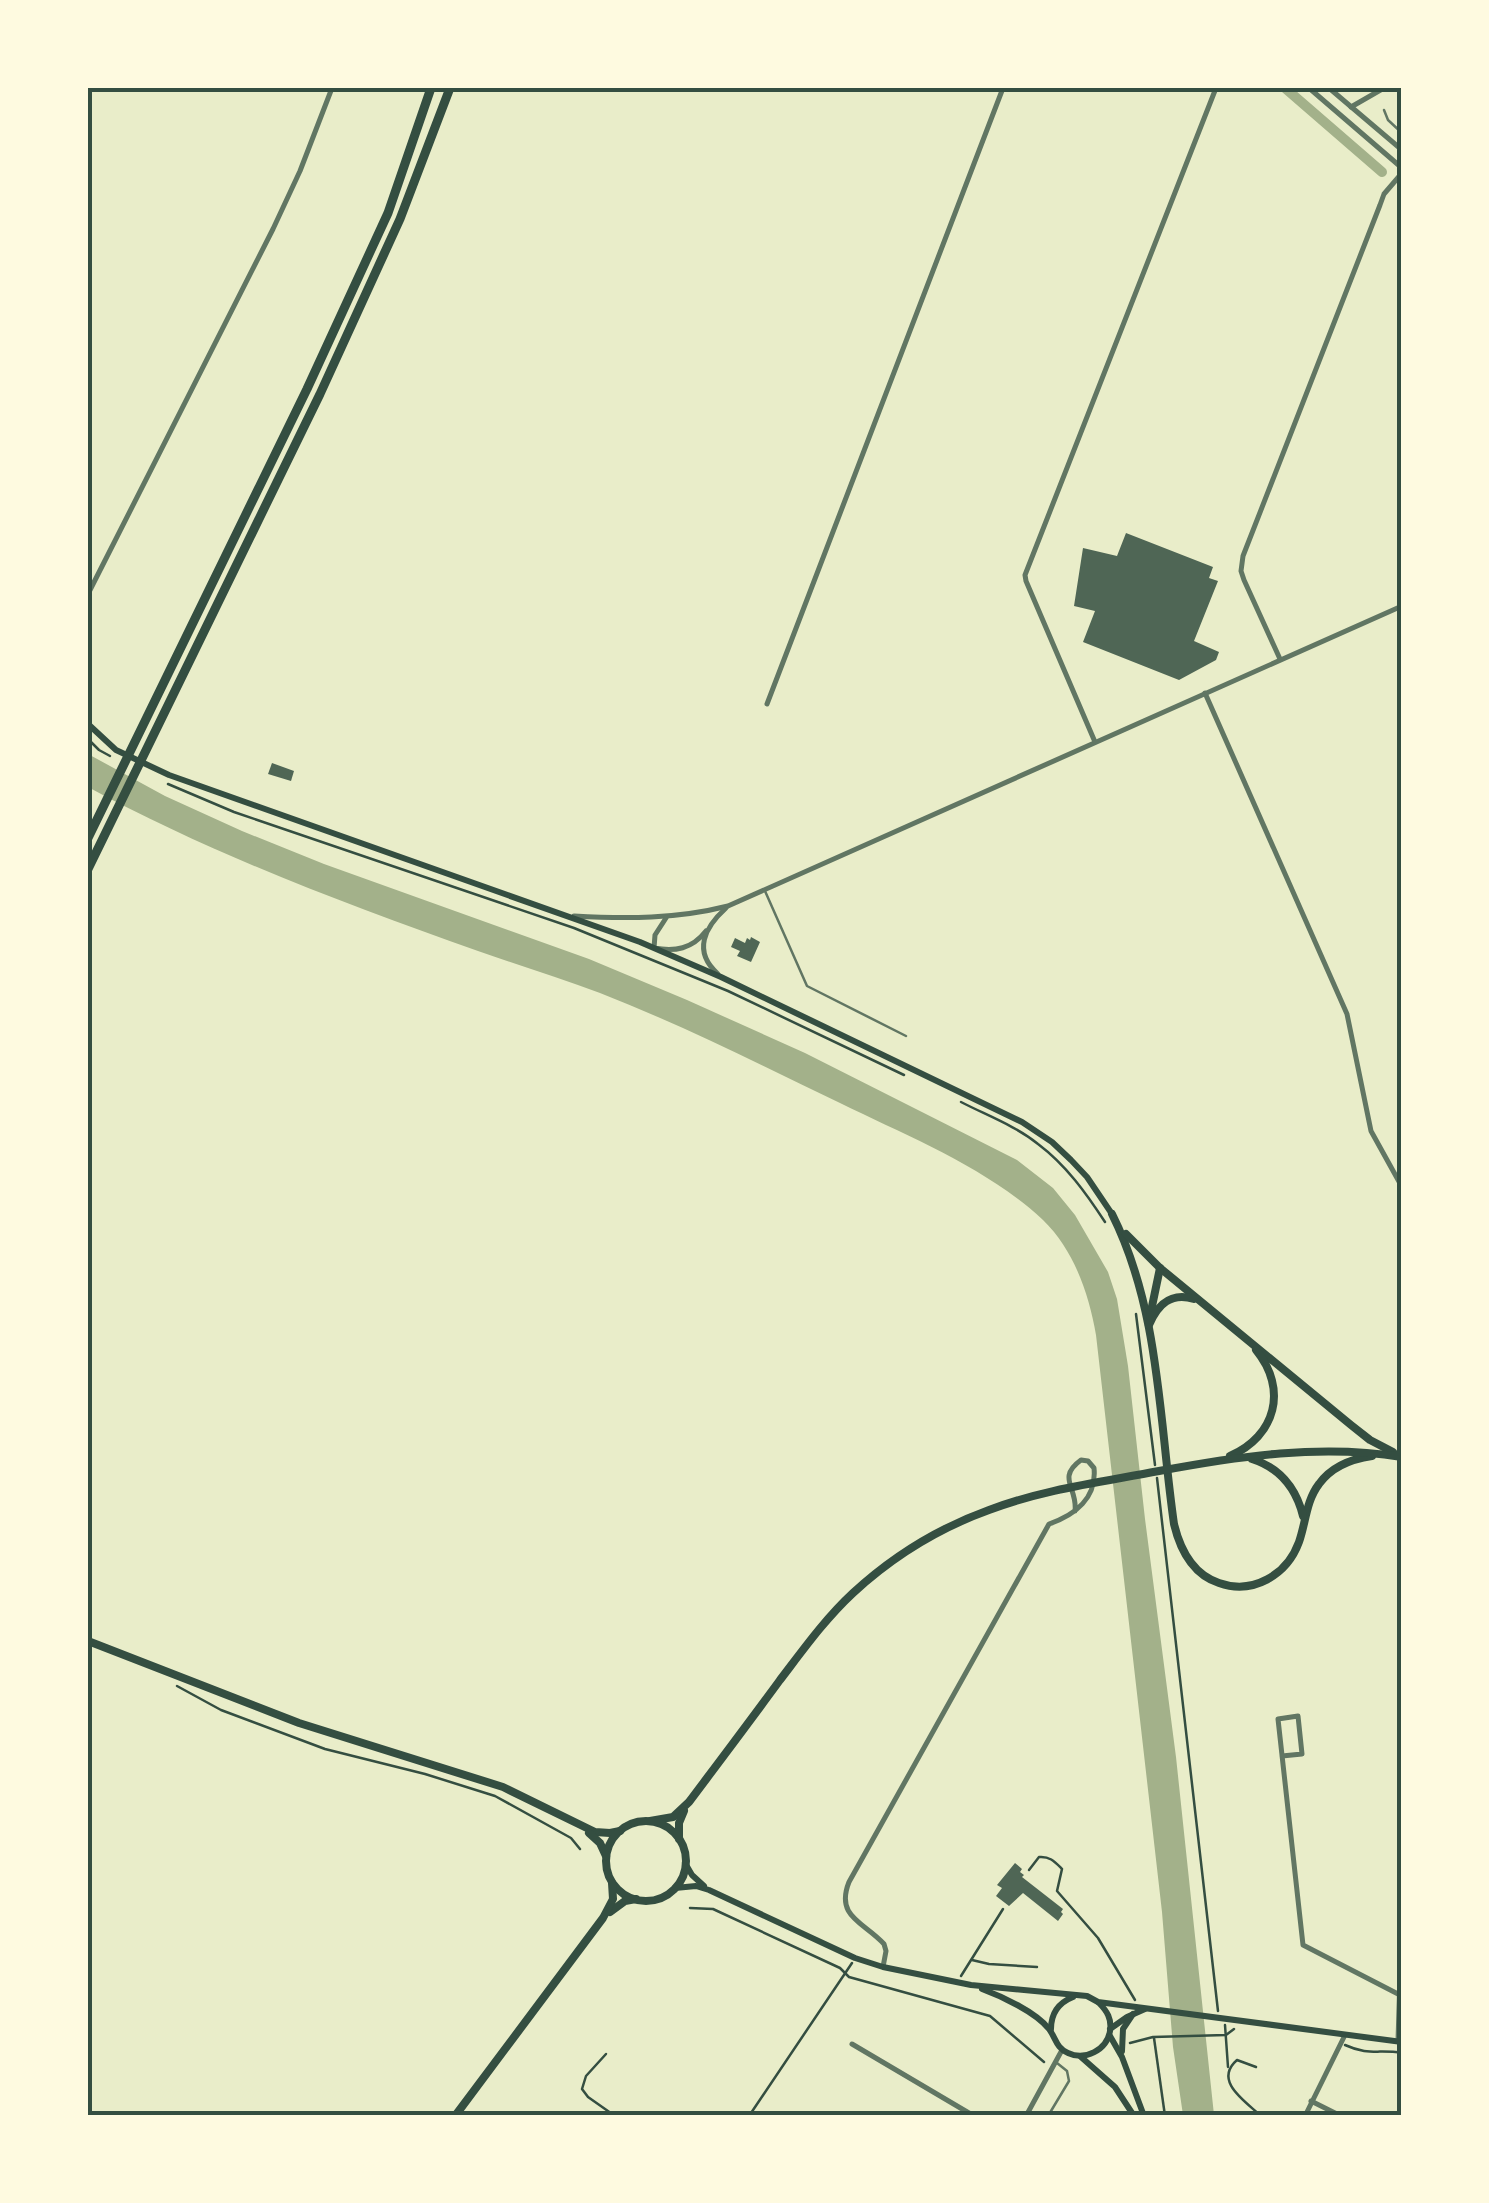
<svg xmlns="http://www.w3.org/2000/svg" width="1489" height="2203" font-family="'Open Sans',sans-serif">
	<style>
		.water { fill: #a3b18a }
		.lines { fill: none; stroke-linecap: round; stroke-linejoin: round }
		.canal { stroke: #a3b18a; stroke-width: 10 }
		.building { fill: #4f6655 }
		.path { stroke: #344e41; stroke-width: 2.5 }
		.service { stroke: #617663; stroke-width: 2.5 }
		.minor { stroke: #617663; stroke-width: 5 }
		.secondary { stroke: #344e41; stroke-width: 6 }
		.primary { stroke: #344e41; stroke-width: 8 }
		.trunk { stroke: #344e41; stroke-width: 8 }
		.motorway { stroke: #344e41; stroke-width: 9 }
		.neatline { fill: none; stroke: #344e41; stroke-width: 4 }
	</style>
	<rect width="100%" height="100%" fill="#e9edc9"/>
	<path class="water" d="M 88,754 L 165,796 L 242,831 L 324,864 L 589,959 L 687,1000 L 805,1053 L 1017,1160 L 1053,1188 L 1075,1215 L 1108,1272 L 1117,1299 L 1128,1366 L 1145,1519 L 1176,1757 L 1214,2115 L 1183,2115 L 1173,2047 L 1162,1912 L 1096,1335 C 1089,1294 1074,1250 1043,1220 C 986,1167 909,1137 840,1103 C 761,1065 682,1025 600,993 C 560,978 518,965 478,951 C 345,904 212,854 88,787 Z"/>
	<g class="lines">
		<polyline class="canal" points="1285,88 1382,172"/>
	</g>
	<g class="building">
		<polygon points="1126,533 1213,567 1209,578 1218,581 1194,641 1219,652 1216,660 1179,680 1083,642 1095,611 1074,606 1083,548 1117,556"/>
		<polygon points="272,763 294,771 291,781 268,774"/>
		<polygon points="751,937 760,942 751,962 737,956 740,951 731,947 735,938 745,943 747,938 750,940"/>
		<polygon points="1015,1863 1022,1869 1020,1872 1024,1875 1022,1877 1063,1909 1061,1912 1063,1914 1058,1921 1023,1893 1009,1906 996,1896 1002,1888 997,1885"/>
	</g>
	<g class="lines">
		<g class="path">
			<polyline points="88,739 99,750 110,756"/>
			<polyline points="168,784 234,812 574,928 728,991 904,1075"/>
			<path d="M 961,1102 C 986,1115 1016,1126 1038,1144 C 1066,1165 1086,1193 1105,1222"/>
			<polyline points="1136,1314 1155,1465"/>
			<polyline points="1157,1478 1218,2011"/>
			<polyline points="177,1686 221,1710 325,1749 425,1774 495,1796 571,1838 580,1849"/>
			<path d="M 1029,1870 L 1039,1857 C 1050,1856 1055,1862 1062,1869 L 1057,1891 L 1098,1938 L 1135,2000"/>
			<polyline points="690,1908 713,1909 840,1968 849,1977 990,2016 1044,2062"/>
			<polyline points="972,1960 989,1964 1037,1967"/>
			<polyline points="961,1976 1003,1909"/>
			<polyline points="1225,2025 1228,2067"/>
			<polyline points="1154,2038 1165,2116"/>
			<polyline points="1130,2043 1153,2037 1226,2035 1234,2029"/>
			<path d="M 1345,2045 C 1369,2056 1379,2049 1402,2053"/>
			<polyline points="606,2054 586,2076 582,2089 588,2097 615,2116"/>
			<path d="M 1256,2067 L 1237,2060 C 1213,2081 1245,2101 1261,2116"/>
			<polyline points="749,2116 852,1963"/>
		</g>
		<g class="service">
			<polyline points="1384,110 1388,120 1402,133"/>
			<polyline points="765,891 807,986 906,1036"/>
			<polyline points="1048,2116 1069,2081 1067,2071 1057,2063"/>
		</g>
		<g class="minor">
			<polyline points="1309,88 1402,168"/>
			<polyline points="1329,88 1402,150"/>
			<polyline points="1351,107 1384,88"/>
			<polyline points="88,594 273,229 300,171 332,88"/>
			<polyline points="1280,659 1244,580 1241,571 1243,556 1380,205 1384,194 1402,173"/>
			<polyline points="1205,693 1347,1014 1371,1131 1402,1187"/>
			<polyline points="767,704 1003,88"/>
			<polyline points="1095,742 1026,581 1025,575 1216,88"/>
			<path d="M 574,916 C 626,919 677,919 728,906 L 1402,606"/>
			<path d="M 666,918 L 655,935 L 654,948 C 675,952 692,949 706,931"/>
			<path d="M 718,974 C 692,951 705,927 726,908"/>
			<polyline points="1282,1756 1302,1754 1298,1716 1278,1719 1303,1945 1400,1995"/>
			<path d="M 883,1967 L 886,1951 L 884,1944 C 864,1922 835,1917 849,1882 L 1049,1524 C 1075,1515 1097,1498 1094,1468 L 1088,1461 L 1081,1460 C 1056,1478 1078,1488 1075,1511"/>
			<polyline points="1398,2041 1402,1913"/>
			<polyline points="852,2044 974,2116"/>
			<polyline points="1311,2101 1341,2116"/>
			<polyline points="1026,2116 1062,2050"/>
			<polyline points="1305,2116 1345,2035"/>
		</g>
		<g class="secondary">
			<polyline points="88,724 116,750 169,775 640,942 721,977 1022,1122 1052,1142 1071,1160 1087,1177 1112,1214"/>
			<polyline points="685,1863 692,1875 704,1886"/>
			<polyline points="675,1888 696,1886 709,1890 855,1958 883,1967 971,1985 1087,1996 1098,2002 1402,2042"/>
			<path d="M 982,1989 C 1001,1996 1036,2012 1049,2029 C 1056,2038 1056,2048 1068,2053 C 1085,2061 1107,2050 1110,2031 C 1112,2019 1107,2011 1099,2003"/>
			<path d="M 1051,2029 C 1051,2013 1058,2003 1073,1997"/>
			<polyline points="1110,2029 1127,2017 1145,2009"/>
			<polyline points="1110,2036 1122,2057 1144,2116"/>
			<polyline points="1122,2051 1123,2029 1133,2014"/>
			<polyline points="1081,2057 1115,2087 1134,2116"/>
		</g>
		<g class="primary">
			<path d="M 1112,1214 C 1160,1310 1159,1420 1174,1524 C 1180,1549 1192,1574 1219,1583 C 1253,1595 1287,1575 1299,1542 C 1306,1522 1306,1501 1319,1484 C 1332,1466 1351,1459 1372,1456"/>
			<polyline points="1126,1234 1160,1268 1351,1425 1370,1440 1393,1452"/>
			<polyline points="1150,1316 1160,1268"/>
			<path d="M 1149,1325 C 1158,1304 1171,1292 1194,1299"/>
			<path d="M 1230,1456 C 1276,1436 1288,1389 1256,1350"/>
			<path d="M 1252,1459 C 1280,1468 1296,1488 1303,1516"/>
			<polyline points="88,1641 299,1723 503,1787 595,1832 610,1833 620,1831"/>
			<path d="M 650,1821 L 673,1817 L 689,1802 C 719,1762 750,1721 780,1680 C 803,1650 825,1619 853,1593 C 892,1557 939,1528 989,1510 C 1044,1489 1102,1482 1159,1471 C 1239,1456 1321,1444 1402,1457"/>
			<circle cx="646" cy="1861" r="40"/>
			<polyline points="589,1833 600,1843 606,1856"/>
			<polyline points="679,1839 679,1823 684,1811"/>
		</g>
		<g class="trunk">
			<polyline points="610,1912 625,1901 636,1899"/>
			<polyline points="455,2116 603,1918 613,1899 612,1883"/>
		</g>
		<g class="motorway">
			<polyline points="88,838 307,389 388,213 431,88"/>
			<polyline points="88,869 320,394 400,219 450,88"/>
		</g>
	</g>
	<rect width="1489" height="2203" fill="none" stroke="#fefae0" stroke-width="180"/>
	<rect x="90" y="90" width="1309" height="2023" class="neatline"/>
</svg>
